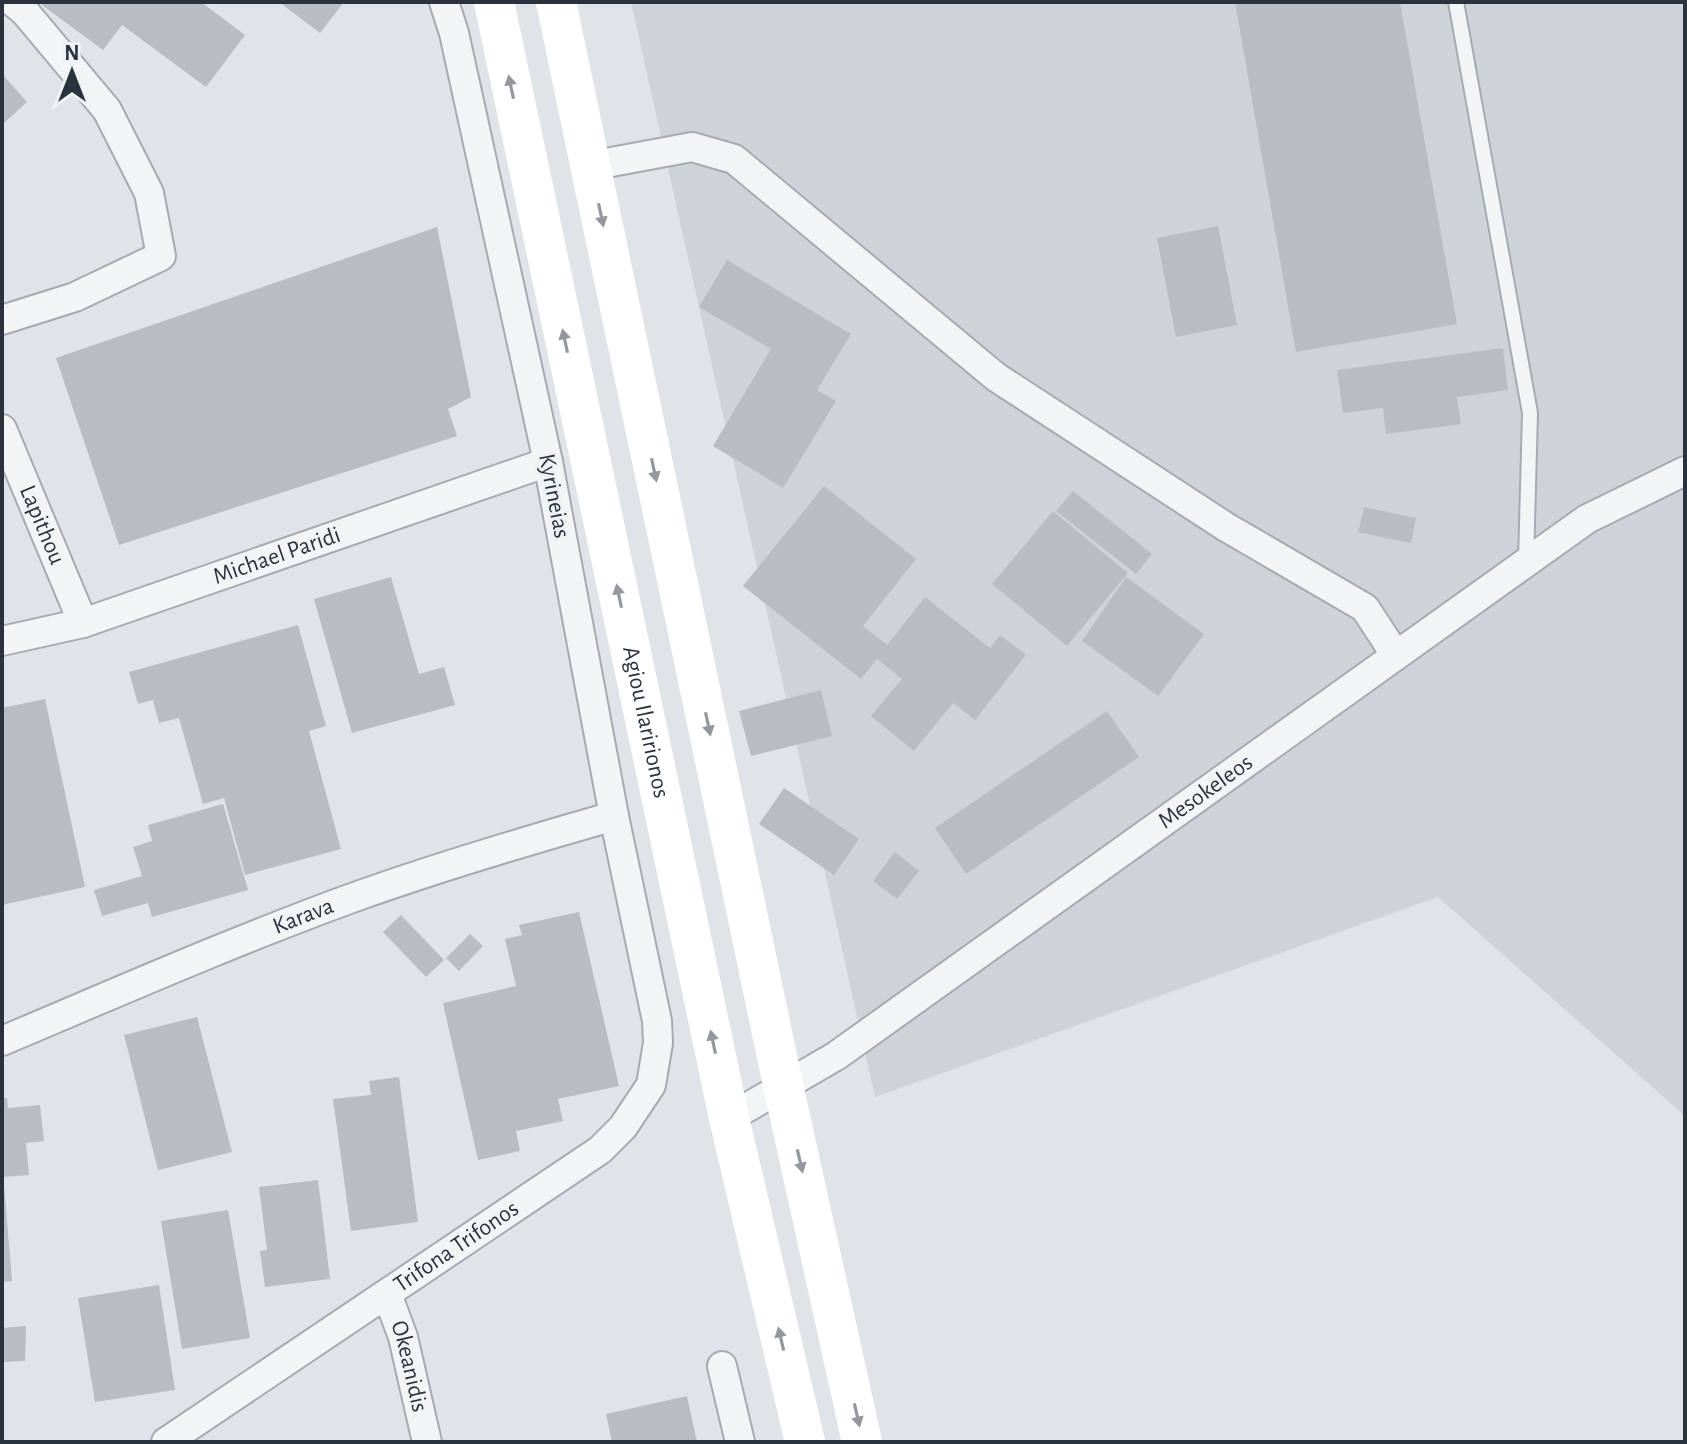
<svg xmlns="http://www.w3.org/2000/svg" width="1687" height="1444" font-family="'Alegreya Sans',sans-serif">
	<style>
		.built { fill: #ced3d9 }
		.building { fill: #b8bdc4 }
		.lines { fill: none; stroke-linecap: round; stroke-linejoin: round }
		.lane-casing { stroke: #a6aab2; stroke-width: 18 }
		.street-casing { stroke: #a6aab2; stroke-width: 32 }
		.lane { stroke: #f2f4f6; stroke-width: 14 }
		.street { stroke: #f2f4f6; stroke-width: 28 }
		.secondary { stroke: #fff; stroke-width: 40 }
		.oneway { fill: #94989e }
		.labels { text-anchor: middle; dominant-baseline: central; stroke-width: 6; stroke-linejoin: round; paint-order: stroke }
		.street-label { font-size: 24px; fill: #2a323e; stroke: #eff2f5 }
	</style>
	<rect width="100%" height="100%" fill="#e0e3e8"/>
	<polygon class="built" points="631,2 1685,2 1685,1116 1438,897 875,1097"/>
	<g class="building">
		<polygon points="38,2 201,2 245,35 206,87 122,25 103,50"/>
		<polygon points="279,2 344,2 320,33"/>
		<polygon points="1235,2 1400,2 1457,324 1296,352"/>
		<polygon points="2,74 27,102 2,125"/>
		<polygon points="1218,226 1237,325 1176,337 1157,238"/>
		<polygon points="437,227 471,397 448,409 457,436 119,545 56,358"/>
		<polygon points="727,260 851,334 817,390 836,401 783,488 713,446 771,349 699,307"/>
		<polygon points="1503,348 1508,390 1457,397 1461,424 1386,434 1383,408 1343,413 1337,370"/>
		<polygon points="824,486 916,559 863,626 887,645 925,597 990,648 1000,635 1026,655 975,720 953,703 914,751 871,716 902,679 877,659 861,679 743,586"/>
		<polygon points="1073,491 1152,554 1136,574 1056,511"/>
		<polygon points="1364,507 1416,518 1411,543 1358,532"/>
		<polygon points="1053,511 1128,573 1067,646 992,584"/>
		<polygon points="391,577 419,674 444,667 455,705 352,733 314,599"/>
		<polygon points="1126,577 1204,634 1158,696 1082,641"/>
		<polygon points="298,625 326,726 309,731 341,849 245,875 224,798 203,804 179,718 159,723 153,700 138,704 129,672"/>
		<polygon points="821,690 832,736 751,756 739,711"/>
		<polygon points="45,699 85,887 2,905 2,708"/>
		<polygon points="1107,711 1139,757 966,874 935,828"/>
		<polygon points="784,788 859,839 834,875 759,824"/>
		<polygon points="223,804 248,890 152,917 148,903 102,916 94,890 142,876 133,847 152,841 148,825"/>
		<polygon points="895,852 919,871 897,899 873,881"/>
		<polygon points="579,912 619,1086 558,1099 563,1121 516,1131 520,1151 478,1160 443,1003 516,986 505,939 522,935 519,925"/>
		<polygon points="401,915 444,960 426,977 383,932"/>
		<polygon points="470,934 483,946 459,971 446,958"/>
		<polygon points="197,1017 232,1152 158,1170 124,1035"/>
		<polygon points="399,1077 418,1222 351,1231 333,1099 371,1095 369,1081"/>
		<polygon points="2,1098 7,1098 8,1108 40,1105 44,1141 26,1143 29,1175 2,1177"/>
		<polygon points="318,1180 330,1279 265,1287 260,1251 267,1250 259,1187"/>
		<polygon points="2,1185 4,1185 12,1281 2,1282"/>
		<polygon points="228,1210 250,1338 182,1349 161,1221"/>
		<polygon points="159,1285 175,1390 95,1402 78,1298"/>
		<polygon points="26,1326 25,1361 2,1362 2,1328"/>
		<polygon points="687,1396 697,1442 612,1442 606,1414"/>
	</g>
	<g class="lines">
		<g class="lane-casing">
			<polyline id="lane" points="1456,2 1530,413 1526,561"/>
		</g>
		<g class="street-casing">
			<g id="street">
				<polyline points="590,166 692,147 734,159 996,377 1226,527 1365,608 1395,654"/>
				<polyline points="2,320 75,297 161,256 149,193 107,110 25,12 13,2"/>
				<path id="s1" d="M 2,429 L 83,623"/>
				<path id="s2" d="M 2,641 L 83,623 L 548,462"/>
				<path id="s3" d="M 2,1041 C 118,992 234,941 352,898 C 438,867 526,841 614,816"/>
				<path id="s4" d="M 729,1118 L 836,1056 L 1587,519 L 1685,471"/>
				<path id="s5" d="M 387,1294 L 403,1337 L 427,1442"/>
				<polyline points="722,1366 740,1442"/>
				<path id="s6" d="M 166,1442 L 600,1150 L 623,1127 L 651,1085 L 658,1043 L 657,1021 L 614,816 L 548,462 L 454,33 L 444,2"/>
			</g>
		</g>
		<use href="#lane" class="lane"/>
		<use href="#street" class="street"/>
		<g class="secondary">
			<path id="s7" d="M 494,2 L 729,1118 L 805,1442"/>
			<polyline points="556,2 783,1085 862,1442"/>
		</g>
	</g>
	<defs><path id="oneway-solid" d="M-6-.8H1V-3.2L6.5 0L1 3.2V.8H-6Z" transform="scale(2)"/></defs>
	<g class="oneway">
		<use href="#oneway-solid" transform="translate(511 87) rotate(-102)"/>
		<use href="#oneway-solid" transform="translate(601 215) rotate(78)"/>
		<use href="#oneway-solid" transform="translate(565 341) rotate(-102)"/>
		<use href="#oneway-solid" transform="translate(654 470) rotate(78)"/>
		<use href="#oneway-solid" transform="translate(619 596) rotate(-102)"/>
		<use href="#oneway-solid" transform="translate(708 724) rotate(78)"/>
		<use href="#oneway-solid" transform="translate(713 1042) rotate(-102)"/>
		<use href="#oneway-solid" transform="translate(800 1161) rotate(77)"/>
		<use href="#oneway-solid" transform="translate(781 1339) rotate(-103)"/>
		<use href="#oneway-solid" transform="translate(857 1415) rotate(77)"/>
	</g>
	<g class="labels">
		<g class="street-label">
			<text transform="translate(554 496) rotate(79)">Kyrineias</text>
			<text stroke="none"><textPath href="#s1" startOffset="104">Lapithou</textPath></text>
			<text stroke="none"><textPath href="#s2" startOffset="288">Michael Paridi</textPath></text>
			<text stroke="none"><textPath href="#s7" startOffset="736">Agiou Ilaririonos</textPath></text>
			<text stroke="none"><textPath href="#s4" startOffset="578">Mesokeleos</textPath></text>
			<text stroke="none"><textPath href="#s3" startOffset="326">Karava</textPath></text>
			<text stroke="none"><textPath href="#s6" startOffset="350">Trifona Trifonos</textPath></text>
			<text stroke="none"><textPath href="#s5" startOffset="76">Okeanidis</textPath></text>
		</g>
	</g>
	<rect width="1687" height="1444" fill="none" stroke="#2a323e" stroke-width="8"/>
	<g transform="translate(72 72)" stroke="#eff2f5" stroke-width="6" paint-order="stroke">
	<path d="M0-6L14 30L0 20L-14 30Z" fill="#2a323e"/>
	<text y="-12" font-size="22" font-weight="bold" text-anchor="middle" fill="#2a323e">N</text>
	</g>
</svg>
